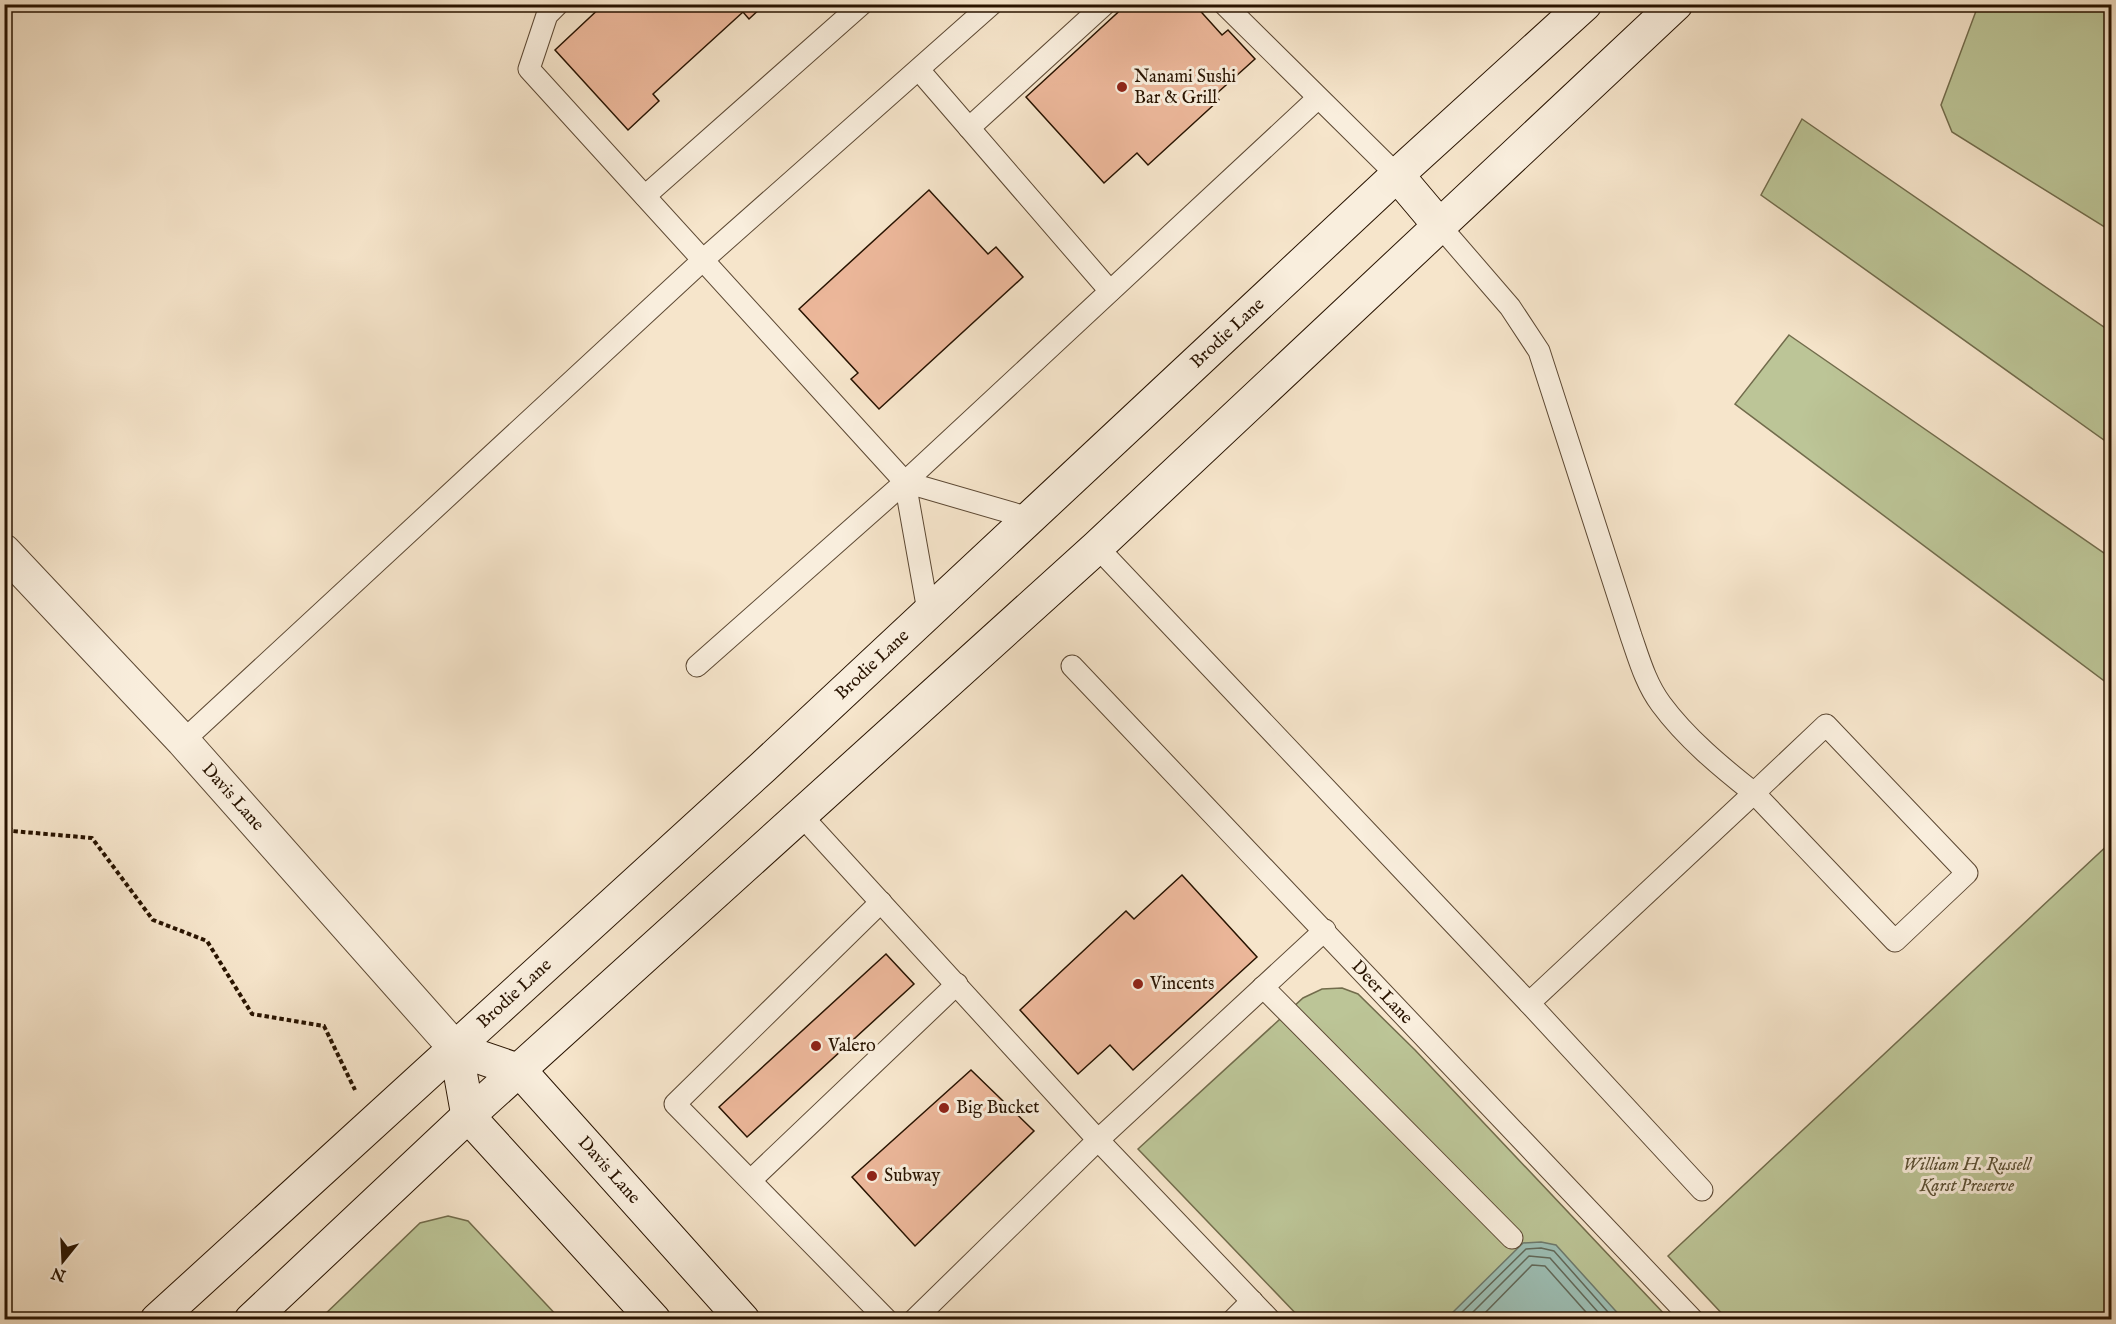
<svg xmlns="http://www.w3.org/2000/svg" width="2116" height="1324" font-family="'IM FELL English',serif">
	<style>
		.green { fill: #bcc597; stroke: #726c4c; stroke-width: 1.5 }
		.water { fill: #9dbfb5; stroke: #6e7a6d; stroke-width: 1.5 }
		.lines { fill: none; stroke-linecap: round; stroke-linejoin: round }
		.shore { stroke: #62695a; stroke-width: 1.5 }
		.building { fill: #ecb79a; stroke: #281300; stroke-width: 1.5 }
		.service-casing { stroke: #5c4833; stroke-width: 23 }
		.tertiary-casing { stroke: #5c4833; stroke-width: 35 }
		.secondary-casing { stroke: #281300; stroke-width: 35 }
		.path { stroke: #281300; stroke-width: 4; stroke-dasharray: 4.5 3; stroke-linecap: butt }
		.service { stroke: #f9eedd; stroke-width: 21 }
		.tertiary { stroke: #f9eedd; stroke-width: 33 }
		.secondary { stroke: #f9eedd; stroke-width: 33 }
		.poi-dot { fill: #8f2418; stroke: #f9eedd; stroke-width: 2 }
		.labels { text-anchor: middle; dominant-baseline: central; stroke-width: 6; stroke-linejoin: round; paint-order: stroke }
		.poi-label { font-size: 18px; fill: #281300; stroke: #f9eedd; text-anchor: start }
		.street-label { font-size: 18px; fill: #281300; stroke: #f9eedd }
		.park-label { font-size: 18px; font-style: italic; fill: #5c5135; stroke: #f9eedd }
	</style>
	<rect width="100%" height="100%" fill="#f6e5cb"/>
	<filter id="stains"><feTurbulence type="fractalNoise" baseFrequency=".00333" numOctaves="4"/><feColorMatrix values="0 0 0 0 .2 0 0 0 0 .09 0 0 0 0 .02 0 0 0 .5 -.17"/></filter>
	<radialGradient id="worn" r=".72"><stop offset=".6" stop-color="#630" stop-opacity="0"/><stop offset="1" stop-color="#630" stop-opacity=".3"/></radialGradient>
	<g class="green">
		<polygon points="1998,4 2111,5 2111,231 1952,132 1941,105 1976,11"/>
		<polygon points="1802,119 2111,332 2111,445 1761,195"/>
		<polygon points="1789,335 2111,558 2111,686 1735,404"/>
		<polygon points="2111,842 2111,1319 1727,1319 1668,1256"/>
		<polygon points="1342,988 1358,994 1415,1050 1669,1319 1301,1319 1138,1149 1303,998 1322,989"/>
		<polygon points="448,1216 468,1221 560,1319 320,1319 420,1223"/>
	</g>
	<polygon class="water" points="1541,1242 1556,1245 1623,1319 1446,1319 1523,1243"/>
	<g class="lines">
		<g class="shore">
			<polyline points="1454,1320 1526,1249 1541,1248 1554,1251 1615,1320"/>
			<polyline points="1465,1320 1529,1256 1550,1258 1605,1320"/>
			<polyline points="1478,1320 1532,1265 1545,1266 1593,1320"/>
		</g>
	</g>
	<g class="building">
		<polygon points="604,4 765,4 749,19 743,12 653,94 659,101 628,130 555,50"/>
		<polygon points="1127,4 1194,4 1222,35 1228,30 1255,59 1215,95 1219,100 1148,165 1137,153 1104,183 1026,97"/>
		<polygon points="929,190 988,254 996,247 1023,277 879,409 851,379 858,373 799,309"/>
		<polygon points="1182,875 1257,957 1133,1070 1110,1045 1078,1074 1020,1010 1126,911 1134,919"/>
		<polygon points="886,954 914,984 747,1137 719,1107"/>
		<polygon points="971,1070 1034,1131 915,1246 852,1177"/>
	</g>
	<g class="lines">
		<g class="service-casing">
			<g id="service">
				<polyline points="558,4 547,15 529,69 905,482"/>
				<polyline points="1224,4 1397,175"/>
				<polyline points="919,70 1110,291"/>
				<polyline points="969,128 1105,4"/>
				<polyline points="645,196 862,4"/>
				<path d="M 1097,547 L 1529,1003 L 1754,793 C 1721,767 1686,738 1661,704 C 1646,684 1639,659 1631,636 L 1539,351 L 1510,307 L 1440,226"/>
				<polyline points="928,611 905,482 1029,518"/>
				<polyline points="697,666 905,482 1318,98"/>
				<path id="s1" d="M 1072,666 L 1693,1320"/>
				<polygon points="1826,725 1967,873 1895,941 1754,793"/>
				<polyline points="183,741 703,260 992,4"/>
				<polyline points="800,814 1098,1140 1270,1320"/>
				<polyline points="881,902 675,1104 887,1320"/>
				<polyline points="1263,987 1512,1238"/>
				<polyline points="1529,1003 1702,1190"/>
				<polyline points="751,1180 957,984"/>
				<polyline points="914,1320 1098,1140 1325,930"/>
				<polyline points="1233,1320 1252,1301"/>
			</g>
		</g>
		<g class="tertiary-casing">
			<g id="tertiary">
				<path id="s2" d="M 4,551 L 183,741 L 456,1049"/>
			</g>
		</g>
		<g class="secondary-casing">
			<g id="secondary">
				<polyline points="1397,175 1440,226"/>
				<path id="s3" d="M 456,1049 L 520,1071 L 743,1320"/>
				<polyline points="456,1049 468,1116 654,1320"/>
				<path id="s4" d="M 157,1320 L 763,767 L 1397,175 L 1585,4"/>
				<polyline points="251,1320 468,1116 1097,547 1676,4"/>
			</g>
		</g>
		<polyline class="path" points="4,820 12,831 92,838 153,920 207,941 252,1014 324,1026 355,1090"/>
		<use href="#service" class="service"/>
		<use href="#tertiary" class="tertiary"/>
		<use href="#secondary" class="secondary"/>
	</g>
	<g class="poi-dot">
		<circle cx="1122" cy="87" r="6"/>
		<circle cx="1138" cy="984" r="6"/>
		<circle cx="816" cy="1046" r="6"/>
		<circle cx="944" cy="1108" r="6"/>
		<circle cx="872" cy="1176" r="6"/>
	</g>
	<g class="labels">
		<g class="poi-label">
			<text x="1134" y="77">Nanami Sushi<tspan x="1134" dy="21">Bar &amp; Grill</tspan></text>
			<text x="1150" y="984">Vincents</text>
			<text x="828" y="1046">Valero</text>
			<text x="956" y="1108">Big Bucket</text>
			<text x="884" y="1176">Subway</text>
		</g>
		<g class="street-label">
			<text stroke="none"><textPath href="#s4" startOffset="1456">Brodie Lane</textPath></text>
			<text stroke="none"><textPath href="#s4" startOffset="970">Brodie Lane</textPath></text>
			<text stroke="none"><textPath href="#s2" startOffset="336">Davis Lane</textPath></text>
			<text stroke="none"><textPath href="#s1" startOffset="450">Deer Lane</textPath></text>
			<text stroke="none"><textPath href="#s4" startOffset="484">Brodie Lane</textPath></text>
			<text stroke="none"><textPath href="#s3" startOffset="201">Davis Lane</textPath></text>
		</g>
		<g class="park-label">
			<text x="1967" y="1165">William H. Russell<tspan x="1967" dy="21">Karst Preserve</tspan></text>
		</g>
	</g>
	<rect width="2116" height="1324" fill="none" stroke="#f6e5cb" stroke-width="24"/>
	<rect x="6" y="6" width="2104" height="1312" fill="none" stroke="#281300" stroke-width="3"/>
	<rect x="12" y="12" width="2092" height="1300" fill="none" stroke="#281300" stroke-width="1.5"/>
	<g transform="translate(63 1261) rotate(198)" stroke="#f9eedd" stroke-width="4.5" paint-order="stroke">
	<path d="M0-4.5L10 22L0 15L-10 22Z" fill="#281300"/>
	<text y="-9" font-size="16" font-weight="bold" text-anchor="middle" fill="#281300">N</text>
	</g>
	<rect width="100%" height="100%" filter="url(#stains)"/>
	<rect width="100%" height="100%" fill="url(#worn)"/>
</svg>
